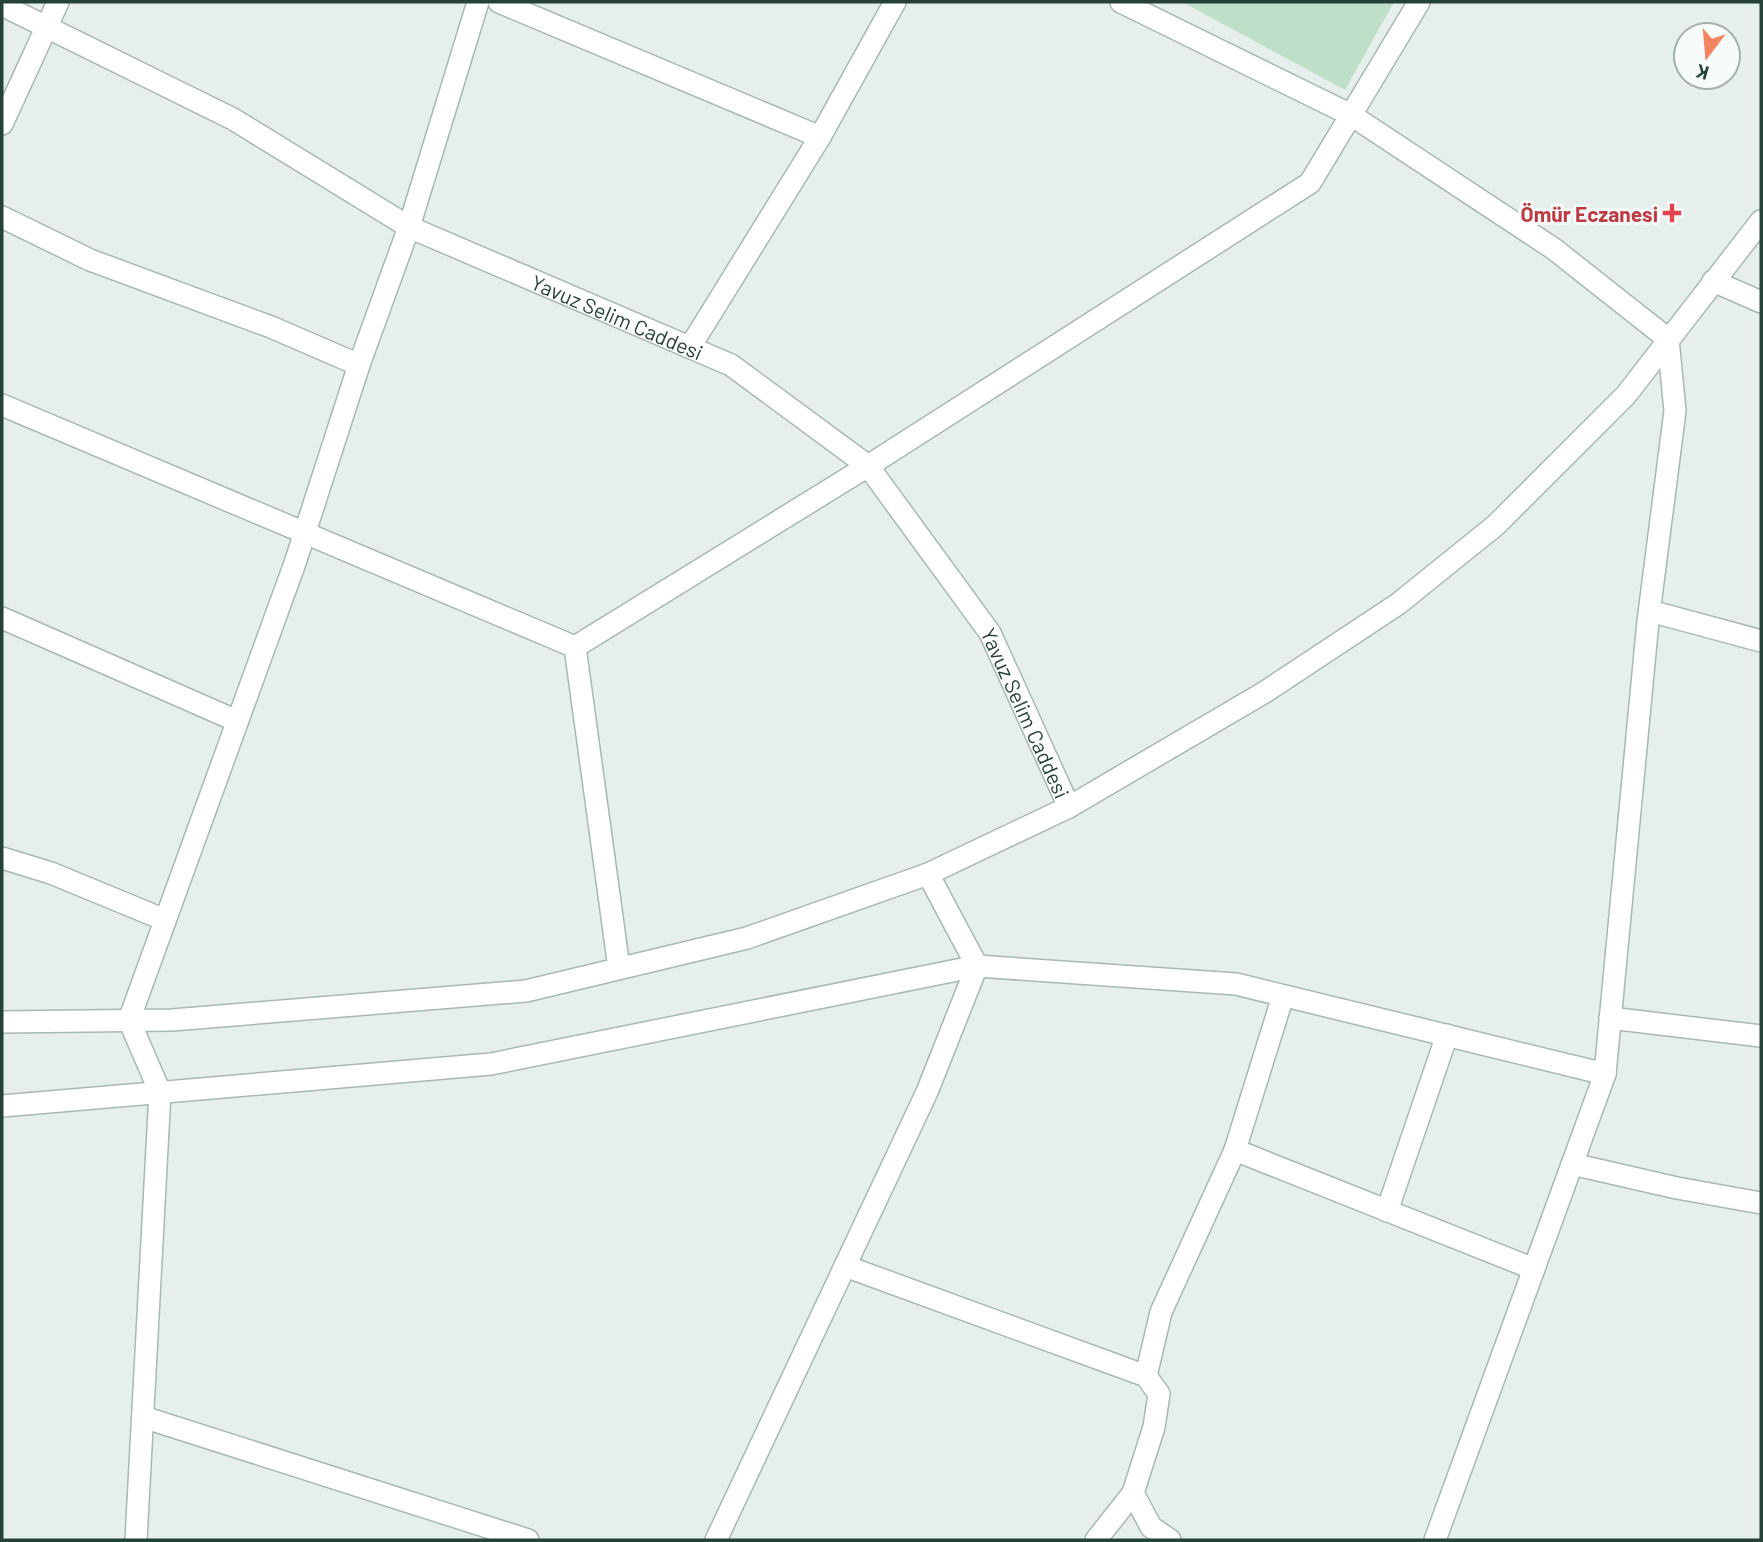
<svg xmlns="http://www.w3.org/2000/svg" width="1763" height="1542" font-family="Barlow,sans-serif">
	<style>
		.green { fill: #bfe0c8 }
		.lines { fill: none; stroke-linecap: round; stroke-linejoin: round }
		.minor-casing { stroke: #a8b8b2; stroke-width: 24 }
		.minor { stroke: #fff; stroke-width: 21 }
		.health-dot { fill: #e0444e; stroke: #f7fbf9; stroke-width: 2.5 }
		.labels { text-anchor: middle; dominant-baseline: central; stroke-width: 6; stroke-linejoin: round; paint-order: stroke }
		.health-label { font-size: 21px; font-weight: bold; fill: #be3a42; stroke: #f7fbf9; text-anchor: end }
		.street-label { font-size: 21px; fill: #24423a; stroke: #f7fbf9 }
	</style>
	<rect width="100%" height="100%" fill="#e6efeb"/>
	<polygon class="green" points="1182,2 1394,2 1345,90"/>
	<g class="lines">
		<g class="minor-casing">
			<g id="minor">
				<polyline points="499,2 820,137"/>
				<path id="s1" d="M 2,5 L 233,119 L 409,227 L 731,365 L 868,466 L 990,633 L 1069,807"/>
				<polyline points="2,124 58,2"/>
				<polyline points="2,217 90,260 271,327 359,365"/>
				<polyline points="1713,281 1761,302"/>
				<polyline points="690,347 820,137 895,2"/>
				<polyline points="2,405 575,647"/>
				<polyline points="1650,611 1761,641"/>
				<polyline points="2,618 237,721"/>
				<polyline points="575,647 868,466 1310,183 1419,2"/>
				<polyline points="575,647 619,968"/>
				<polyline points="2,858 51,873 165,920"/>
				<polyline points="1610,1018 1761,1036"/>
				<polyline points="2,1022 172,1020 526,991 747,938 928,874 1069,807 1265,692 1398,604 1496,525 1626,395 1761,221"/>
				<polyline points="2,1106 491,1064 977,966 1236,984 1605,1074 1648,621 1675,411 1668,339 1554,249 1351,115 1121,2"/>
				<polyline points="1235,1150 1283,996"/>
				<polyline points="1572,1164 1677,1188 1761,1203"/>
				<polyline points="1387,1211 1447,1035"/>
				<polyline points="845,1266 1146,1376 1159,1394 1154,1427 1133,1493 1151,1527 1170,1540"/>
				<polyline points="1146,1376 1161,1312 1235,1150 1534,1269"/>
				<polyline points="143,1417 528,1540"/>
				<polyline points="136,1540 160,1092 129,1020 295,563 359,365 409,227 478,2"/>
				<polyline points="716,1540 927,1092 977,966 928,874"/>
				<polyline points="1096,1540 1133,1493"/>
				<polyline points="1435,1540 1605,1074"/>
			</g>
		</g>
		<use href="#minor" class="minor"/>
	</g>
	<path class="health-dot" d="M1668.5 202.5h7v7h7v7h-7v7h-7v-7h-7v-7h7z"/>
	<g class="labels">
		<g class="health-label">
			<text x="1658" y="213">Ömür Eczanesi</text>
		</g>
		<g class="street-label">
			<text stroke="none"><textPath href="#s1" startOffset="691">Yavuz Selim Caddesi</textPath></text>
			<text stroke="none"><textPath href="#s1" startOffset="1279">Yavuz Selim Caddesi</textPath></text>
		</g>
	</g>
	<rect width="1763" height="1542" fill="none" stroke="#24423a" stroke-width="7"/>
	<g transform="translate(1707 56) rotate(196)"><circle r="33" fill="#f7fbf9" stroke="#a3b1ad" stroke-width="2"/>
	<path d="M0-5L12 26L0 18L-12 26Z" fill="#f4845f"/>
	<text y="-10" font-size="19" font-weight="bold" text-anchor="middle" fill="#24423a">K</text>
	</g>
</svg>
